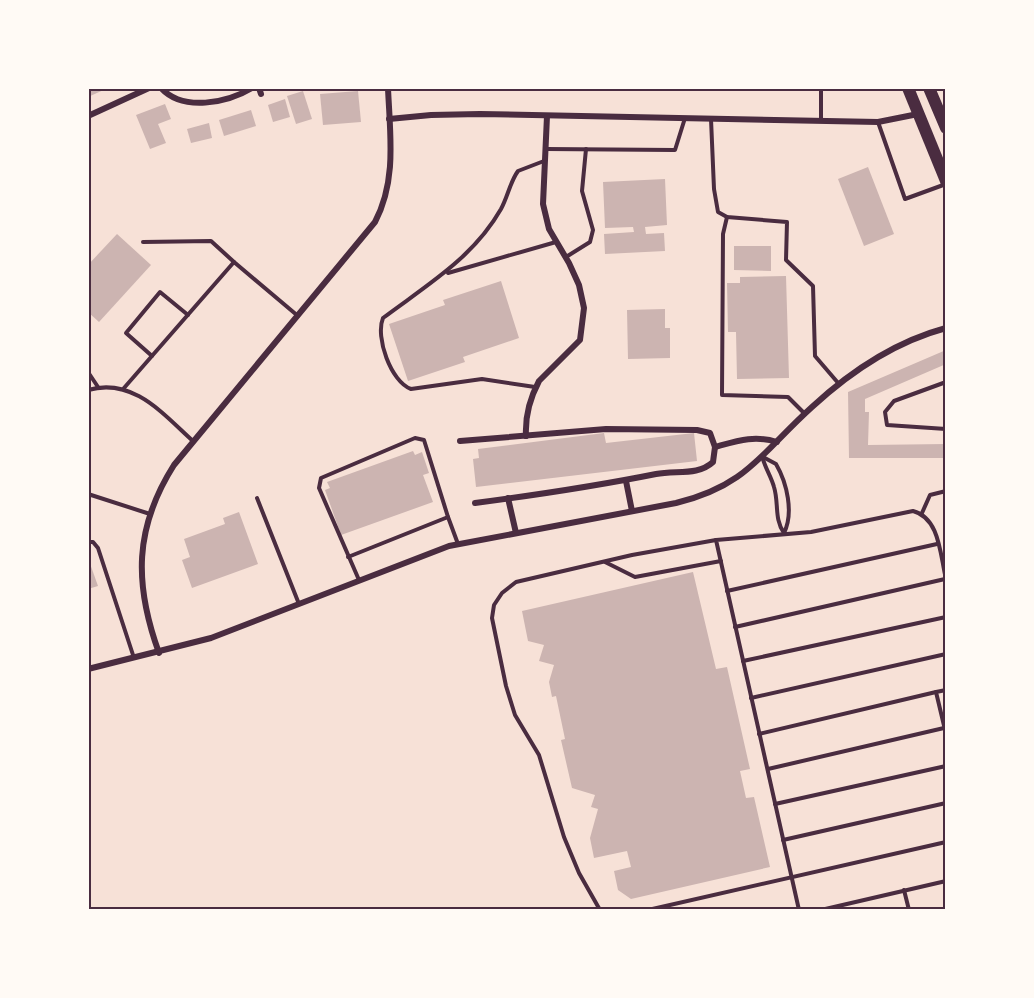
<svg xmlns="http://www.w3.org/2000/svg" width="1034" height="998" font-family="'Varela Round',sans-serif">
	<style>
		.building { fill: #ccb4b1 }
		.lines { fill: none; stroke-linecap: round; stroke-linejoin: round }
		.service { stroke: #4a2c40; stroke-width: 4 }
		.minor { stroke: #4a2c40; stroke-width: 6 }
		.primary { stroke: #4a2c40; stroke-width: 12 }
		.neatline { fill: none; stroke: #4a2c40; stroke-width: 2 }
	</style>
	<rect width="100%" height="100%" fill="#f7e1d7"/>
	<g class="building">
		<polygon points="88,88 108,88 88,97"/>
		<polygon points="303,91 312,119 296,124 287,96"/>
		<polygon points="358,91 361,122 323,125 320,94"/>
		<polygon points="285,99 290,117 273,122 268,105"/>
		<polygon points="165,104 171,119 158,124 166,143 150,149 136,115"/>
		<polygon points="251,110 256,126 224,136 219,120"/>
		<polygon points="209,123 212,138 191,143 187,129"/>
		<polygon points="868,167 894,234 864,246 838,179"/>
		<polygon points="665,179 667,225 645,227 646,234 664,233 665,251 605,254 604,234 634,232 633,227 605,228 603,182"/>
		<polygon points="117,234 151,265 99,322 88,312 88,265"/>
		<polygon points="734,246 771,246 771,271 734,270"/>
		<polygon points="786,276 789,378 737,379 736,332 728,332 727,283 740,283 740,277"/>
		<polygon points="501,281 519,338 463,357 465,362 408,381 389,324 445,305 443,300"/>
		<polygon points="665,309 665,328 670,328 670,358 628,359 627,310"/>
		<polygon points="946,350 946,364 865,399 865,412 869,412 868,445 946,444 946,458 849,458 848,392"/>
		<polygon points="604,433 606,443 694,433 697,461 476,487 473,459 479,458 478,449"/>
		<polygon points="413,451 415,455 422,452 429,473 423,475 433,502 341,535 325,490 330,488 327,482"/>
		<polygon points="239,512 258,564 192,588 182,560 190,557 184,539 225,524 223,518"/>
		<polygon points="88,558 98,586 88,589"/>
		<polygon points="693,572 716,669 727,667 750,769 740,771 746,798 754,797 770,867 631,899 618,890 614,871 631,867 627,851 594,858 590,838 598,809 591,807 595,795 572,788 561,740 565,739 556,696 552,697 549,682 554,665 539,661 544,645 528,641 522,611"/>
	</g>
	<g class="lines">
		<g class="service">
			<polyline points="711,119 714,189 718,212 727,217 787,222 786,260 813,286 815,356 839,384"/>
			<polyline points="821,121 821,88"/>
			<polyline points="878,122 905,199 946,184"/>
			<polyline points="546,149 675,150 685,118"/>
			<polyline points="727,217 723,234 722,395 788,397 805,414"/>
			<polyline points="143,242 211,241 234,262"/>
			<polyline points="566,257 590,242 593,230 582,191 586,149"/>
			<polyline points="448,273 556,242"/>
			<polyline points="152,356 126,333 160,292 188,315"/>
			<polyline points="88,372 98,387"/>
			<polyline points="946,382 894,401 885,412 887,425 946,429"/>
			<path d="M 535,387 L 482,379 L 411,389 C 391,382 375,337 383,318 C 427,285 473,258 501,209 C 508,196 510,182 518,171 L 544,161"/>
			<polyline points="124,388 234,262 298,316"/>
			<path d="M 88,390 C 133,377 163,414 193,441"/>
			<path d="M 762,456 C 765,468 771,476 774,487 C 779,503 774,519 784,533"/>
			<path d="M 763,457 L 776,464 C 787,483 794,513 784,533"/>
			<polyline points="88,494 150,514"/>
			<polyline points="257,498 299,604"/>
			<polyline points="922,513 930,495 946,491"/>
			<polyline points="88,542 93,542 98,548 134,658"/>
			<polyline points="348,557 448,517 458,544"/>
			<polyline points="605,562 635,577 721,561"/>
			<polyline points="359,580 319,488 321,478 415,438 424,440 448,517"/>
			<polyline points="727,591 937,544"/>
			<polyline points="735,627 945,579"/>
			<polyline points="743,661 946,617"/>
			<polyline points="946,690 936,692 946,734"/>
			<polyline points="751,698 946,654"/>
			<polyline points="759,734 936,692"/>
			<polyline points="768,769 944,728"/>
			<polyline points="775,804 946,766"/>
			<polyline points="783,840 946,803"/>
			<polyline points="904,890 909,910"/>
			<polyline points="600,910 579,873 564,837 539,755 515,715 506,686 492,618 494,605 502,593 516,582 632,555 716,540"/>
			<polyline points="648,910 946,842"/>
			<path d="M 799,910 L 716,540 L 811,532 L 913,511 C 940,518 940,555 946,579"/>
			<polyline points="821,910 946,881"/>
		</g>
		<g class="minor">
			<path d="M 161,88 C 183,112 227,103 252,88"/>
			<polyline points="259,88 261,94"/>
			<polyline points="88,116 149,88"/>
			<polyline points="389,119 431,115 480,114 878,122 918,114"/>
			<path d="M 526,436 C 525,417 530,398 539,381 L 580,340 L 584,308 L 579,285 L 569,263 L 549,229 L 543,204 L 547,116"/>
			<path d="M 460,441 L 606,429 L 697,430 L 710,433 L 715,447 C 737,441 754,435 777,442"/>
			<polyline points="626,481 632,511"/>
			<polyline points="508,498 516,533"/>
			<path d="M 475,503 C 536,495 596,486 656,474 C 676,470 698,476 713,462 L 715,447"/>
			<path d="M 159,653 C 134,584 134,528 174,465 L 375,222 C 397,180 390,135 388,88"/>
			<path d="M 88,669 L 211,638 L 449,546 L 676,503 C 747,486 762,452 812,407 C 851,371 894,342 946,328"/>
		</g>
		<g class="primary">
			<polyline points="908,88 946,181"/>
			<polyline points="929,88 946,128"/>
		</g>
	</g>
	<rect width="1034" height="998" fill="none" stroke="#fffaf5" stroke-width="180"/>
	<rect x="90" y="90" width="854" height="818" class="neatline"/>
</svg>
